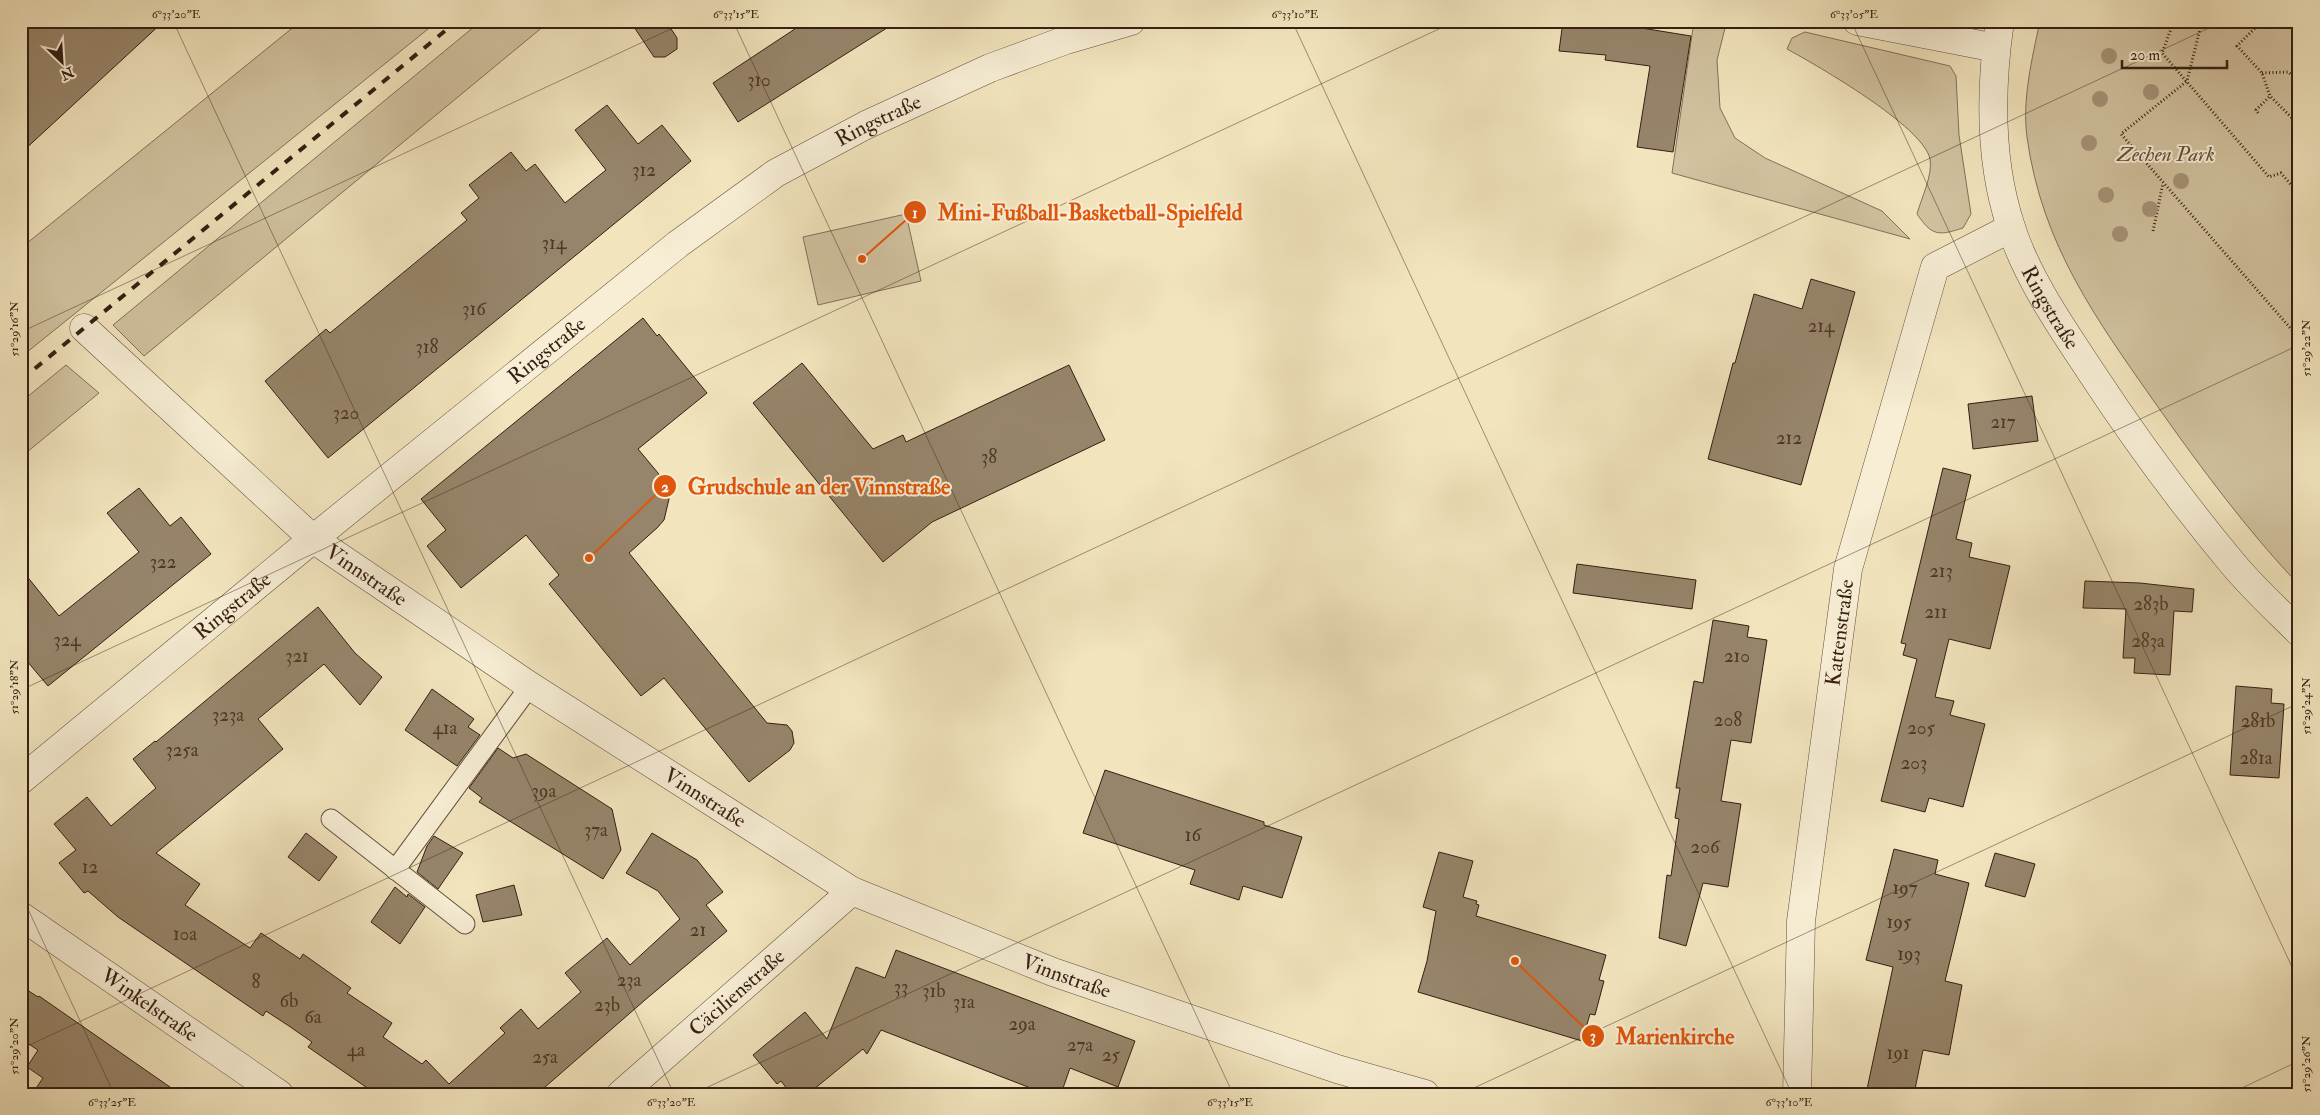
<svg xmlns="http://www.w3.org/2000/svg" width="2320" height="1115" font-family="'IM FELL Double Pica',serif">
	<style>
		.green { fill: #d2c3a1; stroke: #84705a }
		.building { fill: #97856b; stroke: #351e12 }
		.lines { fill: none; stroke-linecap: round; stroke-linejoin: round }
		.lane-casing { stroke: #64503d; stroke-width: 21 }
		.street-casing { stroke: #64503d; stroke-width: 29 }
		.path { stroke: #351e12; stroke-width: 3; stroke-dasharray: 1 2.5; stroke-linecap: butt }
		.lane { stroke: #f7eed5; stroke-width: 19 }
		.street { stroke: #f7eed5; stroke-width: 28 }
		.rail { stroke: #351e12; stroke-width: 4; stroke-dasharray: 9 9; stroke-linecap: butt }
		.tree { fill: #a49377 }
		.ticks { fill: none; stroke: #351e12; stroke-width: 1; stroke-opacity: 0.45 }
		.labels { text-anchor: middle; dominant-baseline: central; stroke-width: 4; stroke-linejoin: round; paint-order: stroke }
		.number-label { font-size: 19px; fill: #4e3828 }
		.street-label { font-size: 21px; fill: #351e12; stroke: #f7eed5 }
		.park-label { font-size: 21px; font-style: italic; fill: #64503d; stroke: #f7eed5 }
		.leader { fill: none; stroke: #df560c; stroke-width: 2 }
		.callout-dot { fill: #df560c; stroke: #f7eed5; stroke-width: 2 }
		.mark-label { font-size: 15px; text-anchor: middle; font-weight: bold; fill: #fff }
		.callout-label { font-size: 22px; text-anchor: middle; font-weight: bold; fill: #df560c; stroke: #f7eed5; stroke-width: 4; stroke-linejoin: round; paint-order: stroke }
		.neatline { fill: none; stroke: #351e12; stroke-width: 2 }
		.ticks-label { font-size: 12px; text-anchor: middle; fill: #351e12 }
	</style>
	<rect width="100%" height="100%" fill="#f2e5be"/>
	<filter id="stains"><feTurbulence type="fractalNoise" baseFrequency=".004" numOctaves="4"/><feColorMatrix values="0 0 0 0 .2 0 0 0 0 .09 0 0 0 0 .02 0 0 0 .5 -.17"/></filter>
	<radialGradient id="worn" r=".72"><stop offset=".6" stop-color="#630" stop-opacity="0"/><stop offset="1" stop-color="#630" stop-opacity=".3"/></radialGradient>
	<g class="green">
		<polygon points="301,21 438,21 21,357 21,248"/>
		<polygon points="481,21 550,21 144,356 113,325"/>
		<polygon points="1694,21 1714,21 1726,24 1717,60 1720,108 1735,138 1765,158 1882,211 1910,239 1672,173"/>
		<path d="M 2040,21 L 2299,21 L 2299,585 C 2247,530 2201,468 2158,407 C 2097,320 2042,246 2027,137 C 2022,99 2032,59 2040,21 Z"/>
		<path d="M 1805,32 L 1950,66 L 1956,76 L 1959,135 L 1971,214 L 1963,228 C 1938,236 1932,236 1917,214 C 1921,199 1933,175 1930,159 C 1923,126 1818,66 1787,49 L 1792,38 Z"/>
		<polygon points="906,214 921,281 818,305 803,237"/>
		<polygon points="66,365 99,393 21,457 21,402"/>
	</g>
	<g class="building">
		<polygon points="21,21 164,21 21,153"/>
		<polygon points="630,21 666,21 677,38 677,49 665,57 654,57"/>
		<polygon points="807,21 898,21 738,122 713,83"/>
		<polygon points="1563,21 1598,21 1691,36 1673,152 1637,147 1650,66 1605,60 1606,55 1559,51"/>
		<polygon points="607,105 638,144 662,125 691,161 328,458 265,381 326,329 330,333 467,220 461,213 479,198 469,185 511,152 526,171 535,164 565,203 606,170 575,130"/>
		<polygon points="1811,279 1855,292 1801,485 1708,459 1733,363 1735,363 1754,294 1802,309"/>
		<polygon points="643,318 657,336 659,334 707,393 638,449 663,479 669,499 664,520 657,528 629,553 767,723 787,725 792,731 794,743 790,750 749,782 664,678 641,696 549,584 559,575 526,535 461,588 427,546 446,530 421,499"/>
		<polygon points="802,363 873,449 903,435 906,442 1069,365 1105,440 932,522 883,562 753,403"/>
		<polygon points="2032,396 2038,441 1973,449 1968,404"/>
		<polygon points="1943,468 1971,475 1956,539 1972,543 1969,557 2010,566 1990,649 1949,639 1935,697 1954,701 1950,715 1985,724 1963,807 1929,798 1925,812 1881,801 1917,659 1903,655 1906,644 1901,643"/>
		<polygon points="139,488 170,526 181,517 211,554 48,686 21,654 21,569 59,616 139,552 107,513"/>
		<polygon points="1577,564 1696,580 1692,609 1573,593"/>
		<polygon points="2085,581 2140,583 2194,589 2192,612 2174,611 2170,675 2134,673 2135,658 2123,658 2126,609 2083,608"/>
		<polygon points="318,607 355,653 382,677 360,705 324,664 258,719 283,749 156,853 200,884 185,905 250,948 261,933 300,959 303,954 351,988 347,993 392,1023 383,1037 422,1064 426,1060 449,1084 505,1033 500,1028 521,1009 538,1029 581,992 565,973 607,938 630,965 680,919 658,891 626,873 652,833 697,860 723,892 706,905 727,931 645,1000 537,1094 376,1094 308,1047 312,1042 289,1026 266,1011 263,1016 118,917 88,891 84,893 59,863 76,850 54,824 87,797 111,826 156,788 133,759 155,741 156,742"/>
		<polygon points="1713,620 1749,626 1747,637 1767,640 1751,743 1731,740 1721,801 1741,804 1728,887 1703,883 1686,946 1659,938 1667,875 1671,876 1679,819 1675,818 1680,788 1676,788 1694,681 1703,683"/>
		<polygon points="2236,686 2272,689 2271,703 2284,704 2279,778 2230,775"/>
		<polygon points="432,689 474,719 468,727 480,735 457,766 405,730"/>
		<polygon points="498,748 513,758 526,754 612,809 621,850 603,879 479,802 482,798 469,788"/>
		<polygon points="1105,770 1264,822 1264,825 1302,837 1282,898 1243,886 1239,900 1190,884 1195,870 1083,833"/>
		<polygon points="306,833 337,857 319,881 288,857"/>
		<polygon points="434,836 463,853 438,889 417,872 427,846"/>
		<polygon points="1894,849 1938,860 1935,874 1969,883 1945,981 1962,985 1949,1055 1923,1050 1914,1094 1866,1094 1893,967 1866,960"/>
		<polygon points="1439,852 1473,861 1463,897 1477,901 1476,904 1479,905 1476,916 1606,955 1599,980 1604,981 1595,1015 1590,1014 1582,1041 1418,992 1427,961 1436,911 1423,907"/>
		<polygon points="1995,853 2035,864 2025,897 1985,886"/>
		<polygon points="514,885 522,915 483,922 476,895"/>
		<polygon points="395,887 407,897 408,894 425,907 400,944 371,922"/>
		<polygon points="896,950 1135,1041 1118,1087 1070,1068 1061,1094 1046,1094 881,1030 867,1054 863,1049 808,1094 791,1094 781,1081 777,1084 753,1055 805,1012 827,1039 856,967 885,978"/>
		<polygon points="21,986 38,997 39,996 180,1094 32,1094 43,1078 27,1067 38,1050 21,1039"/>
	</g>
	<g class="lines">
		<g class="lane-casing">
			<g id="lane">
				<polyline points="331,819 465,924"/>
				<polyline points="395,870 530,686"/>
			</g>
		</g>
		<g class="street-casing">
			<g id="street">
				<polyline points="1857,21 1996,48"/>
				<path id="s1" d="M 2000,21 C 1990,89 1989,161 2011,227 C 2027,278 2062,328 2091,372 C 2135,439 2182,503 2233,564 C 2253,588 2277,610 2299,632"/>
				<path id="s2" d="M 84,328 L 313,539 L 530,686 L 852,891 L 1053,972 L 1337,1069 L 1425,1094"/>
				<path id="s3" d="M 21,780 L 313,539 L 678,244 L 776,173 L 866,125 L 990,68 L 1066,40 L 1131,21"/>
				<path id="s4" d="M 21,916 L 279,1094"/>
				<path id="s5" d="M 621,1094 L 852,891"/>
				<path id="s6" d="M 1797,1094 L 1801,921 L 1848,569 L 1935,267 L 2011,228"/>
			</g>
		</g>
		<g class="path">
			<polyline points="2174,21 2162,53 2269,177 2281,173 2299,194"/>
			<polyline points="2202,21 2187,81 2121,134 2299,338"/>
			<polyline points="2262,21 2237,46 2262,73 2270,96 2293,119 2299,121"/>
			<polyline points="2290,21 2299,27"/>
			<polyline points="2262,73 2288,72 2299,81"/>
			<polyline points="2258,113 2256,110 2270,96"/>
			<polyline points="2153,231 2163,183"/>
		</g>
		<use href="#lane" class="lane"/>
		<use href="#street" class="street"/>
		<polyline class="rail" points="21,380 457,21"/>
	</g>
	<g class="tree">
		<circle cx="2109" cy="56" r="8"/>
		<circle cx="2151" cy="92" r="8"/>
		<circle cx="2100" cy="99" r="8"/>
		<circle cx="2089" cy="143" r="8"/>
		<circle cx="2181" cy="181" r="8"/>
		<circle cx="2106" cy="195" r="8"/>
		<circle cx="2150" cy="209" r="8"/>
		<circle cx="2120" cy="234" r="8"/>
	</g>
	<path class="ticks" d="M 173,21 L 674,1094M 733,21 L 1233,1094M 1292,21 L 1792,1094M 1851,21 L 2299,982M 21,332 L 688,21M 21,690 L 1456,21M 21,894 L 114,1094M 21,1049 L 2224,21M 693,1094 L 2299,345M 1461,1094 L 2299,703M 2229,1094 L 2299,1061"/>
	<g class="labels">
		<g class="number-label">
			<text x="759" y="80">310</text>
			<text x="644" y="170">312</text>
			<text x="554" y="243">314</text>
			<text x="474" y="309">316</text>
			<text x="1821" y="326">214</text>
			<text x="427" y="347">318</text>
			<text x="346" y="413">320</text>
			<text x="2003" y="422">217</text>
			<text x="1789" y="438">212</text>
			<text x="989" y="457">38</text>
			<text x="163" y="562">322</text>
			<text x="1941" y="571">213</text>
			<text x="2151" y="604">283b</text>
			<text x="1936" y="612">211</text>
			<text x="67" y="640">324</text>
			<text x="2148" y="641">283a</text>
			<text x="297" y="656">321</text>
			<text x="1737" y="656">210</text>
			<text x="228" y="715">323a</text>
			<text x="1728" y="720">208</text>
			<text x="2258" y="721">281b</text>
			<text x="445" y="728">41a</text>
			<text x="1921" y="728">205</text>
			<text x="182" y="750">325a</text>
			<text x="2256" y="758">281a</text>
			<text x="1914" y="763">203</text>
			<text x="544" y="791">39a</text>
			<text x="596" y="830">37a</text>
			<text x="1193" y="835">16</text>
			<text x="1705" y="847">206</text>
			<text x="90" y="867">12</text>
			<text x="1905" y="888">197</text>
			<text x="1899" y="922">195</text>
			<text x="698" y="930">21</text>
			<text x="185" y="934">10a</text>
			<text x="1909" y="954">193</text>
			<text x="629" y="980">23a</text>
			<text x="256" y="982">8</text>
			<text x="901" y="987">33</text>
			<text x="934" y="991">31b</text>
			<text x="289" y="1001">6b</text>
			<text x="964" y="1002">31a</text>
			<text x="607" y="1005">23b</text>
			<text x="313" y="1017">6a</text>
			<text x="1022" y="1024">29a</text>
			<text x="1080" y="1045">27a</text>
			<text x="356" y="1050">4a</text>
			<text x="1898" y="1053">191</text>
			<text x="1111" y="1055">25</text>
			<text x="545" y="1057">25a</text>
		</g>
		<g class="street-label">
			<text stroke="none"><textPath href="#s3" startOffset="1084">Ringstraße</textPath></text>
			<text stroke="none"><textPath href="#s1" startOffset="298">Ringstraße</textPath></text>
			<text stroke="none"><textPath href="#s3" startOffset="679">Ringstraße</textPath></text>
			<text stroke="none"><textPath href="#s2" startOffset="376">Vinnstraße</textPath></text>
			<text stroke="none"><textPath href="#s3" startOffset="274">Ringstraße</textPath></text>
			<text stroke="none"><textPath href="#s6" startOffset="464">Kattenstraße</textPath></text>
			<text stroke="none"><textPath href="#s2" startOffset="781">Vinnstraße</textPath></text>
			<text stroke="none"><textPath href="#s2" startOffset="1186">Vinnstraße</textPath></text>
			<text stroke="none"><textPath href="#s5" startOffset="154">Cäcilienstraße</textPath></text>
			<text stroke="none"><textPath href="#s4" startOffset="156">Winkelstraße</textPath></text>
		</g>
		<g class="park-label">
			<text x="2166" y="154">Zechen Park</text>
		</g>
	</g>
	<path class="leader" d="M862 259L915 212M589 558L665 486M1515 961L1593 1036"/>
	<g class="callout-dot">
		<circle cx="862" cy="259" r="5"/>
		<circle cx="589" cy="558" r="5"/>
		<circle cx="1515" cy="961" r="5"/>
		<circle cx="915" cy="212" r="12"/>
		<circle cx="665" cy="486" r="12"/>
		<circle cx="1593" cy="1036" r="12"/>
	</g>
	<g class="mark-label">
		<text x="915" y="218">1</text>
		<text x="665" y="492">2</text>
		<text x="1593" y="1041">3</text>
	</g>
	<g class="callout-label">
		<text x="1090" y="220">Mini-Fußball-Basketball-Spielfeld</text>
		<text x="819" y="494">Grudschule an der Vinnstraße</text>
		<text x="1675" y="1044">Marienkirche</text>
	</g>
	<rect width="2320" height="1115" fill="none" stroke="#f2e5be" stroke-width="55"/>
	<g transform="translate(62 62) rotate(155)" stroke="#f7eed5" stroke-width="4" paint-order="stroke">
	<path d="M0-4L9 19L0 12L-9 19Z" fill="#351e12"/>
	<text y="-8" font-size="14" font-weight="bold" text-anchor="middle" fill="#351e12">N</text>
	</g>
	<path d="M2122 60v8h105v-8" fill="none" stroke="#351e12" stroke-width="2.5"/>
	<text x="2130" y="60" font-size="15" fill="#351e12" stroke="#f7eed5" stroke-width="4" paint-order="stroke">20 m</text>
	<rect x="28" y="28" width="2264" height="1060" class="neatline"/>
	<g class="ticks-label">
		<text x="176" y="18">6°33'20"E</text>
		<text x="736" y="18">6°33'15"E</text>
		<text x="1295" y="18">6°33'10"E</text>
		<text x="1854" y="18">6°33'05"E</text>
		<text transform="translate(14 329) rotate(-90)" y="4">51°29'16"N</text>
		<text transform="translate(2306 348) rotate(-90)" y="4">51°29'22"N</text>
		<text transform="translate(14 687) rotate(-90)" y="4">51°29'18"N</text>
		<text transform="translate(2306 706) rotate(-90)" y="4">51°29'24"N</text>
		<text transform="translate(14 1046) rotate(-90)" y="4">51°29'20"N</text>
		<text transform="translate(2306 1064) rotate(-90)" y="4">51°29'26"N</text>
		<text x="112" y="1106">6°33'25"E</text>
		<text x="671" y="1106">6°33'20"E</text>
		<text x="1230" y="1106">6°33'15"E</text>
		<text x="1789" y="1106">6°33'10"E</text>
	</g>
	<rect width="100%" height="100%" filter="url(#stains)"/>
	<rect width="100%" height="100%" fill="url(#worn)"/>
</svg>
